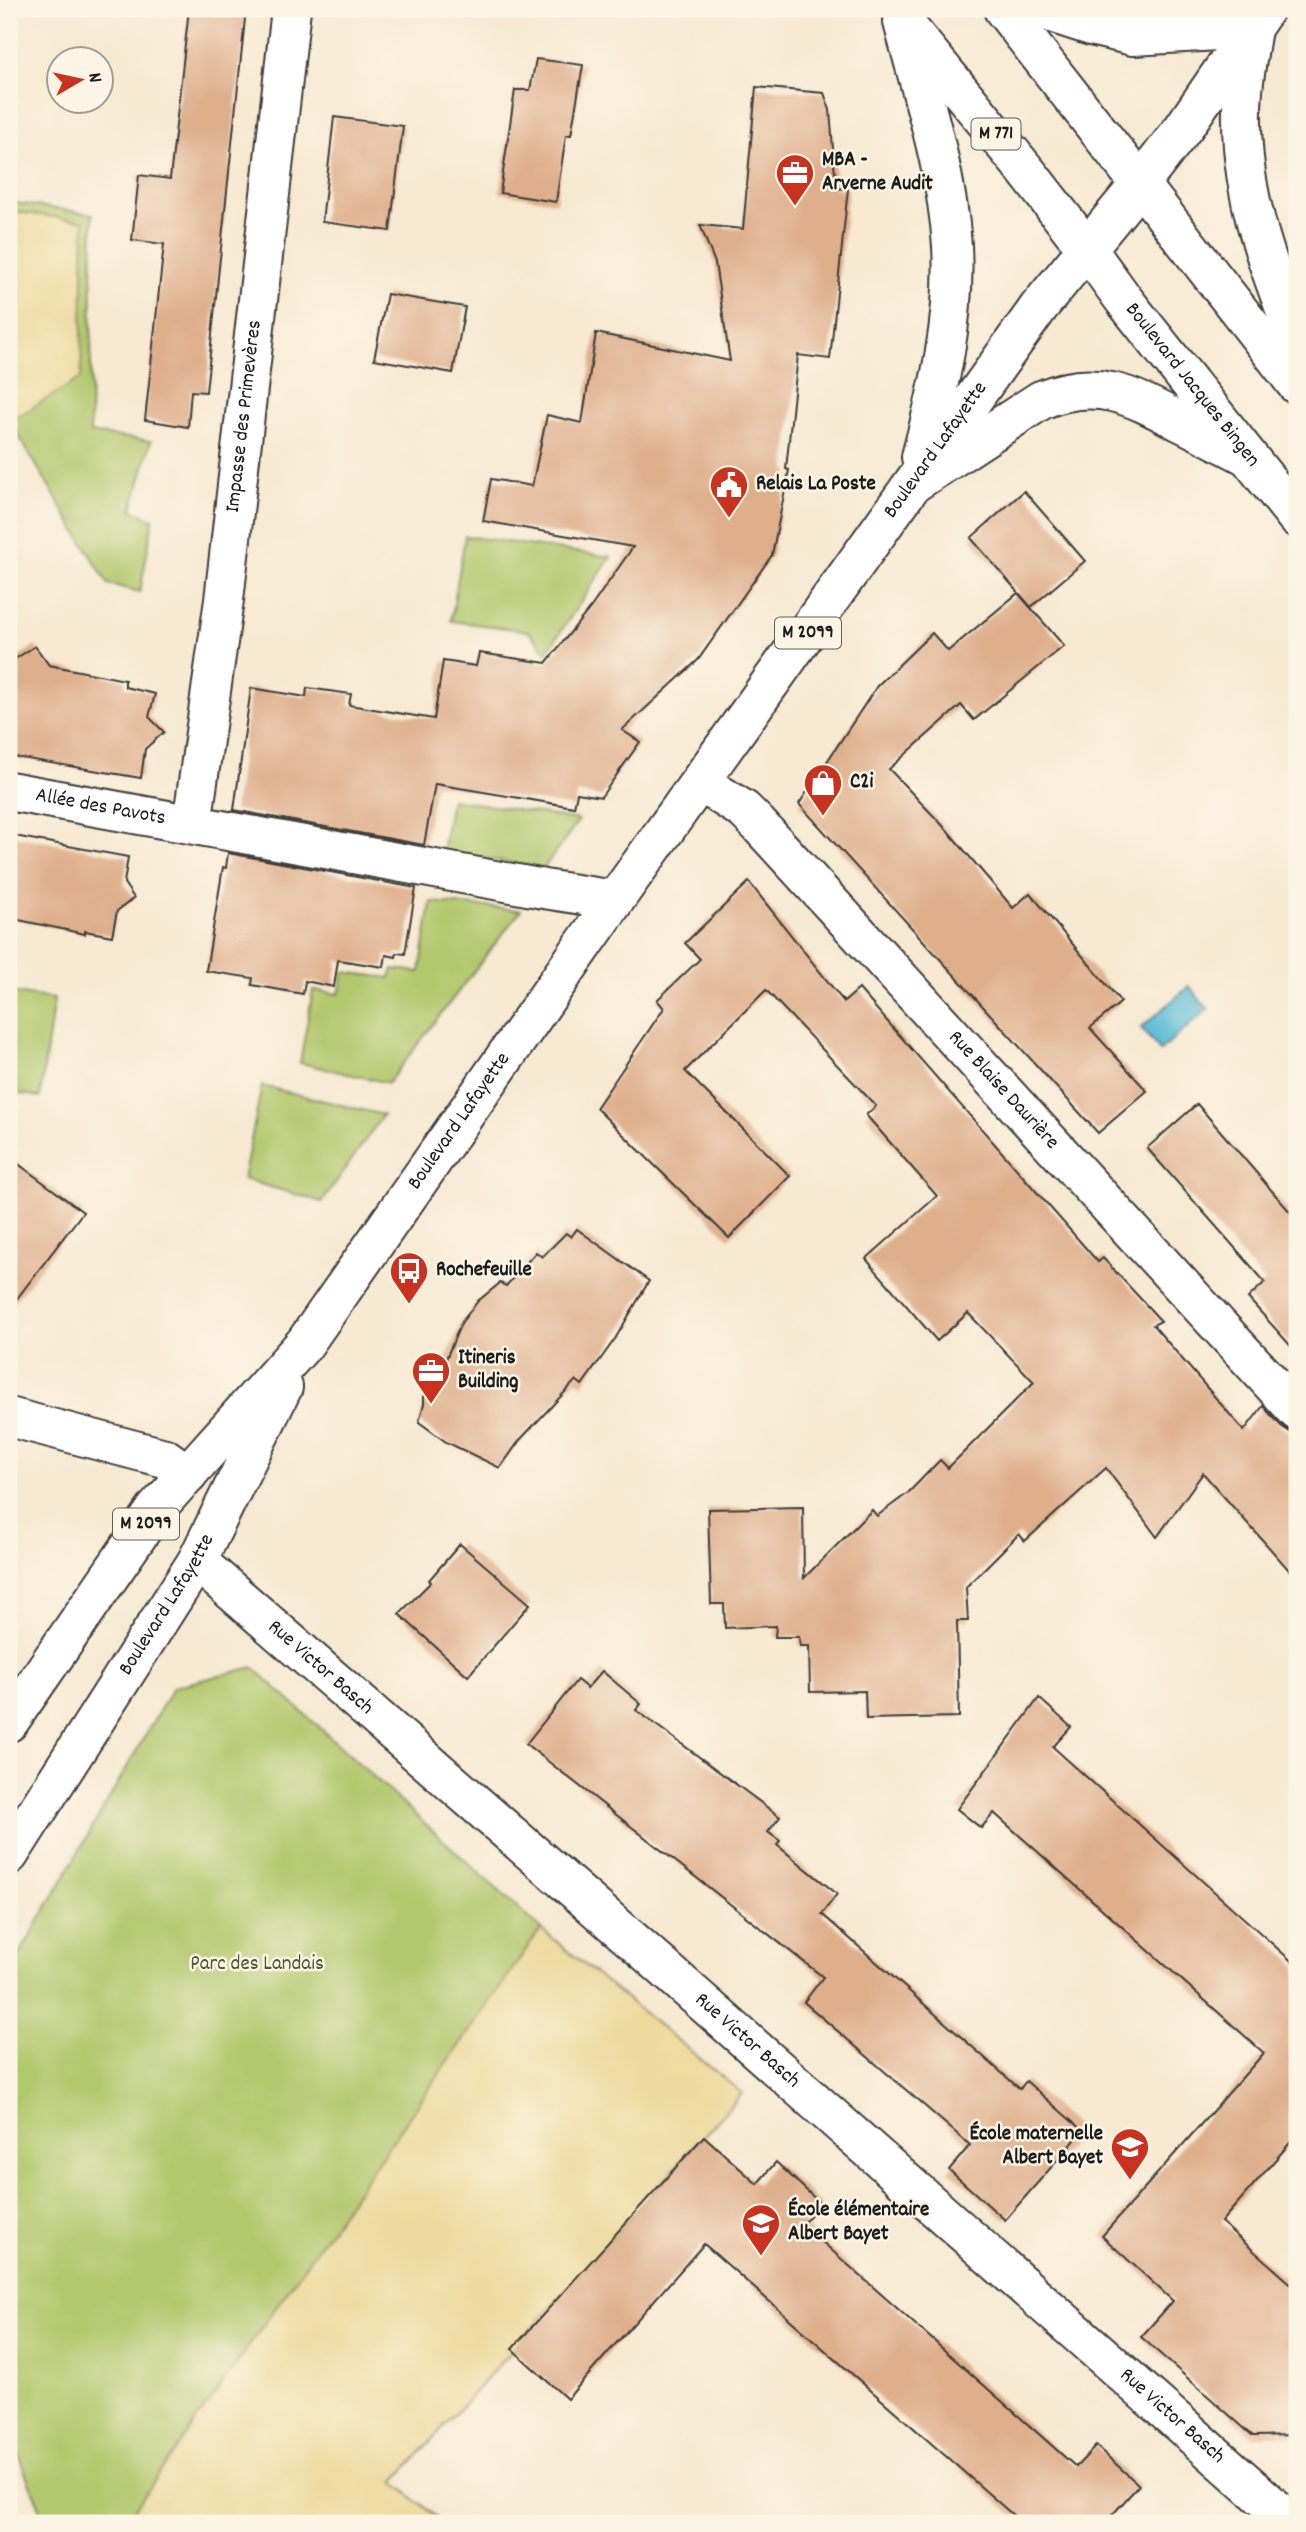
<svg xmlns="http://www.w3.org/2000/svg" width="1306" height="2532" font-family="Dekko,sans-serif">
	<style>
		.green { fill: #b2c86d; stroke: #677244; stroke-width: 2 }
		.sand { fill: #eeda9e; stroke: #857b5d; stroke-width: 2 }
		.water { fill: #58bad7; stroke: #3a6b7a; stroke-width: 2 }
		.building { fill: #dfaf8c }
		.lines { fill: none; stroke-linecap: round; stroke-linejoin: round }
		.minor-casing { stroke: #3d3b37; stroke-width: 42 }
		.primary-casing { stroke: #3d3b37; stroke-width: 42 }
		.trunk-casing { stroke: #3d3b37; stroke-width: 42 }
		.minor { stroke: #fff; stroke-width: 38 }
		.primary { stroke: #fff; stroke-width: 38 }
		.trunk { stroke: #fff; stroke-width: 38 }
		.labels { text-anchor: middle; dominant-baseline: central; stroke-width: 5; stroke-linejoin: round; paint-order: stroke }
		.shield { fill: #fcf5e5; stroke: #5f5d58; stroke-width: 2 }
		.shield-label { font-size: 19px; font-weight: bold; fill: #1c1c1c }
		.poi-label { font-size: 21px; font-weight: bold; fill: #1c1c1c; stroke: #fcf5e5; text-anchor: start }
		.street-label { font-size: 21px; fill: #1c1c1c; stroke: #fcf5e5 }
		.park-label { font-size: 21px; fill: #505838; stroke: #fcf5e5 }
	</style>
	<rect width="100%" height="100%" fill="#fcf5e5"/>
	<filter id="ink" filterUnits="userSpaceOnUse"><feTurbulence type="fractalNoise" baseFrequency=".0143" numOctaves="2"/><feDisplacementMap in="SourceGraphic" scale="14" xChannelSelector="R" yChannelSelector="G"/><feConvolveMatrix kernelMatrix="1 2 1 2 8 2 1 2 1" color-interpolation-filters="sRGB"/></filter>
	<filter id="wash" filterUnits="userSpaceOnUse"><feTurbulence type="fractalNoise" baseFrequency=".00686" numOctaves="4" result="noise"/><feDisplacementMap in="SourceGraphic" scale="28" xChannelSelector="R" yChannelSelector="G"/><feGaussianBlur stdDeviation="1.57" result="paint"/><feColorMatrix in="noise" values="0 0 0 0 0 0 0 0 0 0 0 0 0 0 0 0 0 1.4 0 .05"/><feComposite in="paint" operator="in"/></filter>
	<g filter="url(#wash)">
		<rect width="100%" height="100%" fill="#f7e9d2"/>
		<g class="green">
			<polygon points="9,202 93,214 90,433 151,441 132,510 153,519 140,592 108,584 9,420"/>
			<polygon points="465,536 611,557 547,652 528,631 451,621"/>
			<polygon points="451,799 579,820 544,868 442,852"/>
			<polygon points="431,902 521,910 388,1083 300,1063 313,990 339,994 344,972 390,978 393,969 420,972"/>
			<polygon points="9,992 54,999 40,1097 9,1092"/>
			<polygon points="262,1086 383,1115 322,1202 243,1179"/>
			<polygon points="253,1667 541,1929 125,2523 46,2523 9,2433 9,1973 173,1687"/>
		</g>
		<g class="sand">
			<polygon points="9,211 84,221 81,378 17,417 9,402"/>
			<polygon points="541,1929 742,2093 394,2482 443,2523 125,2523"/>
		</g>
		<polygon class="water" points="1189,986 1208,1009 1160,1051 1141,1028"/>
		<g id="blocks">
			<g class="building">
				<polygon points="189,9 246,9 206,392 191,391 188,427 145,420 164,244 132,240 139,175 170,179"/>
				<polygon points="536,59 583,65 571,135 566,135 556,202 500,193 515,90 530,90"/>
				<polygon points="756,87 824,93 830,110 836,188 848,189 830,359 798,355 786,469 789,470 772,555 698,660 622,730 640,742 601,797 577,793 574,807 435,784 424,845 234,810 251,688 306,697 307,688 351,694 349,705 434,719 443,661 476,666 479,653 546,663 591,607 633,547 483,521 491,479 532,486 547,415 582,423 596,333 730,361 715,263 700,225 743,229"/>
				<polygon points="334,117 403,126 390,231 322,222"/>
				<polygon points="387,294 465,307 453,373 374,359"/>
				<polygon points="1024,491 1085,561 1031,607 971,538"/>
				<polygon points="1018,593 1064,646 974,720 961,705 889,769 947,830 1013,908 1030,893 1121,1002 1090,1028 1147,1091 1098,1133 799,804 877,686 932,633 948,651"/>
				<polygon points="35,646 49,665 125,680 125,687 155,694 149,717 164,732 145,749 141,778 9,756 9,663"/>
				<polygon points="9,835 128,857 124,883 134,898 117,911 112,936 85,931 85,934 9,918"/>
				<polygon points="228,853 416,888 405,954 397,953 396,957 386,955 384,967 338,960 334,987 305,981 303,994 252,985 253,978 206,971 223,867 226,868"/>
				<polygon points="749,882 844,1002 859,989 1098,1262 1103,1258 1161,1321 1153,1325 1244,1431 1263,1406 1281,1426 1290,1432 1297,1432 1297,1579 1203,1473 1157,1537 1106,1468 1025,1541 1019,1534 966,1587 968,1621 957,1621 959,1717 866,1719 865,1691 810,1692 809,1646 800,1646 799,1637 775,1637 776,1626 725,1628 724,1604 711,1604 708,1509 803,1507 804,1578 872,1510 877,1516 908,1493 940,1460 948,1468 1034,1382 968,1313 937,1341 866,1259 937,1196 866,1115 876,1106 766,990 685,1071 790,1176 729,1238 596,1108 664,1008 657,1000 700,959 685,943"/>
				<polygon points="1197,1104 1297,1220 1297,1353 1248,1298 1265,1282 1147,1148"/>
				<polygon points="9,1157 83,1212 9,1309"/>
				<polygon points="577,1229 649,1281 615,1339 582,1385 576,1380 520,1440 500,1468 446,1442 419,1422 424,1404 424,1387 435,1385 461,1323 478,1301 500,1283 506,1286 536,1252 542,1257 566,1233 571,1237"/>
				<polygon points="460,1544 530,1604 468,1676 399,1614 431,1582 429,1580"/>
				<polygon points="602,1671 641,1704 636,1710 780,1817 768,1832 780,1841 777,1845 837,1894 822,1914 1020,2089 1026,2081 1083,2131 1005,2220 949,2170 970,2145 804,2002 823,1977 526,1744 577,1680 587,1688"/>
				<polygon points="1039,1698 1071,1727 1053,1747 1297,1966 1297,2135 1221,2222 1297,2289 1297,2435 1253,2436 1141,2337 1173,2301 1102,2236 1264,2053 994,1813 981,1828 957,1809"/>
				<polygon points="704,2136 757,2184 776,2162 821,2204 802,2224 1076,2467 1096,2446 1139,2485 1105,2523 1022,2523 704,2244 567,2399 512,2349"/>
			</g>
		</g>
	</g>
	<g filter="url(#ink)">
		<use href="#blocks" fill-opacity="0" stroke="#3d3b37" stroke-width="2"/>
		<g class="lines">
			<g class="minor-casing">
				<g id="minor">
					<path id="s1" d="M 700,782 L 744,810 L 758,824 L 1297,1411"/>
					<path id="s2" d="M 9,791 L 544,889 L 615,900"/>
					<path id="s3" d="M 192,824 L 224,600 L 291,9"/>
					<polyline points="9,1417 165,1458 188,1474"/>
					<path id="s4" d="M 197,1561 L 647,1953 L 1292,2523"/>
				</g>
			</g>
			<g class="primary-casing">
				<g id="primary">
					<polyline points="1003,9 1140,184"/>
					<polyline points="1039,9 1091,26 1133,36 1252,29"/>
					<path d="M 903,22 C 922,95 947,170 952,246 C 956,319 939,388 921,457"/>
					<polyline points="910,30 1027,172 1087,249"/>
					<path id="s5" d="M 9,1722 L 156,1509 L 305,1343 L 615,900 L 1039,307 L 1140,184 L 1184,127 L 1265,9"/>
					<path id="s6" d="M 9,1855 L 197,1561 L 283,1387"/>
				</g>
			</g>
			<g class="trunk-casing">
				<g id="trunk">
					<path d="M 1252,29 C 1247,59 1241,91 1242,121 C 1242,199 1269,269 1297,340"/>
					<polyline points="1140,184 1297,385"/>
					<path id="s7" d="M 1087,249 L 1124,300 L 1297,518"/>
					<path d="M 914,483 L 1041,400 C 1095,377 1131,395 1179,421 C 1202,432 1224,444 1247,456"/>
				</g>
			</g>
			<use href="#minor" class="minor"/>
			<use href="#primary" class="primary"/>
			<use href="#trunk" class="trunk"/>
		</g>
	</g>
	<defs>
		<g id="office-pin" transform="scale(2.0125)"><path d="M0 17L-7.5 6A9.5 9.5 0 1 1 7.5 6Z" fill="#c8321e" stroke="#fcf5e5"/><path d="M-6-3h4V-5.5h4V-3h4V5H-6ZM-1-4.5V-3h2v-1.5ZM-6 0V1H6V0Z" fill="#fff"/></g>
		<g id="civic-pin" transform="scale(2.0125)"><path d="M0 17L-7.5 6A9.5 9.5 0 1 1 7.5 6Z" fill="#c8321e" stroke="#fcf5e5"/><path d="M-.6-6.5H3V-4.5H.6V-3L4-1V1h2V6H-6V1h2V-1L-.6-3ZM-1.2 2.5V6h2.4V2.5Z" fill="#fff"/></g>
		<g id="shop-pin" transform="scale(2.0125)"><path d="M0 17L-7.5 6A9.5 9.5 0 1 1 7.5 6Z" fill="#c8321e" stroke="#fcf5e5"/><path d="M-5-2.5h2.3a2.7 3.5 0 0 1 5.4 0H5L5.5 6h-11ZM-1.5-2.5h3a1.5 2.3 0 0 0-3 0Z" fill="#fff"/></g>
		<g id="bus-pin" transform="scale(2.0125)"><path d="M0 17L-7.5 6A9.5 9.5 0 1 1 7.5 6Z" fill="#c8321e" stroke="#fcf5e5"/><path d="M-5-6H5V4H4V6H2V4H-2V6H-4V4H-5ZM-3.5-4V0h7V-4ZM-3.5 1.2v1.5H-2V1.2ZM2 1.2v1.5H3.5V1.2Z" fill="#fff"/></g>
		<g id="school-pin" transform="scale(2.0125)"><path d="M0 17L-7.5 6A9.5 9.5 0 1 1 7.5 6Z" fill="#c8321e" stroke="#fcf5e5"/><path d="M0-5L7-2L0 1L-7-2ZM-4 1L0 2.5L4 1V4Q0 6-4 4Z" fill="#fff"/></g>
	</defs>
	<g fill-rule="evenodd">
		<use href="#office-pin" x="795" y="173"/>
		<use href="#civic-pin" x="729" y="485"/>
		<use href="#shop-pin" x="823" y="783"/>
		<use href="#bus-pin" x="409" y="1271"/>
		<use href="#office-pin" x="431" y="1371"/>
		<use href="#school-pin" x="1130" y="2147"/>
		<use href="#school-pin" x="761" y="2223"/>
	</g>
	<g class="labels">
		<g class="shield">
			<rect x="971.5" y="118.5" width="49" height="31" rx="5"/>
			<rect x="775" y="617.5" width="66" height="31" rx="5"/>
			<rect x="113" y="1508.5" width="66" height="31" rx="5"/>
		</g>
		<g class="shield-label">
			<text x="996" y="134">M 771</text>
			<text x="808" y="633">M 2099</text>
			<text x="146" y="1524">M 2099</text>
		</g>
		<g class="poi-label">
			<text x="822" y="161">MBA -<tspan x="822" dy="24">Arverne Audit</tspan></text>
			<text x="756" y="485">Relais La Poste</text>
			<text x="850" y="783">C2i</text>
			<text x="436" y="1271">Rochefeuille</text>
			<text x="458" y="1359">Itineris<tspan x="458" dy="24">Building</tspan></text>
			<text x="1103" y="2135" text-anchor="end">École maternelle<tspan x="1103" dy="24">Albert Bayet</tspan></text>
			<text x="788" y="2211">École élémentaire<tspan x="788" dy="24">Albert Bayet</tspan></text>
		</g>
		<g class="street-label">
			<text stroke="none"><textPath href="#s7" startOffset="172">Boulevard Jacques Bingen</textPath></text>
			<text stroke="none"><textPath href="#s3" startOffset="411">Impasse des Primevères</textPath></text>
			<text stroke="none"><textPath href="#s5" startOffset="1575">Boulevard Lafayette</textPath></text>
			<text stroke="none"><textPath href="#s2" startOffset="93">Allée des Pavots</textPath></text>
			<text stroke="none"><textPath href="#s1" startOffset="434">Rue Blaise Daurière</textPath></text>
			<text stroke="none"><textPath href="#s5" startOffset="752">Boulevard Lafayette</textPath></text>
			<text stroke="none"><textPath href="#s6" startOffset="296">Boulevard Lafayette</textPath></text>
			<text stroke="none"><textPath href="#s4" startOffset="163">Rue Victor Basch</textPath></text>
			<text stroke="none"><textPath href="#s4" startOffset="730">Rue Victor Basch</textPath></text>
			<text stroke="none"><textPath href="#s4" startOffset="1297">Rue Victor Basch</textPath></text>
		</g>
		<g class="park-label">
			<text x="257" y="1965">Parc des Landais</text>
		</g>
	</g>
	<rect width="1306" height="2532" fill="none" stroke="#fcf5e5" stroke-width="35"/>
	<g transform="translate(80 80) rotate(81)"><circle r="33" fill="#fcf5e5" stroke="#a29e95" stroke-width="2"/>
	<path d="M0-5L12 26L0 18L-12 26Z" fill="#c8321e"/>
	<text y="-10" font-size="19" font-weight="bold" text-anchor="middle" fill="#1c1c1c">N</text>
	</g>
</svg>
